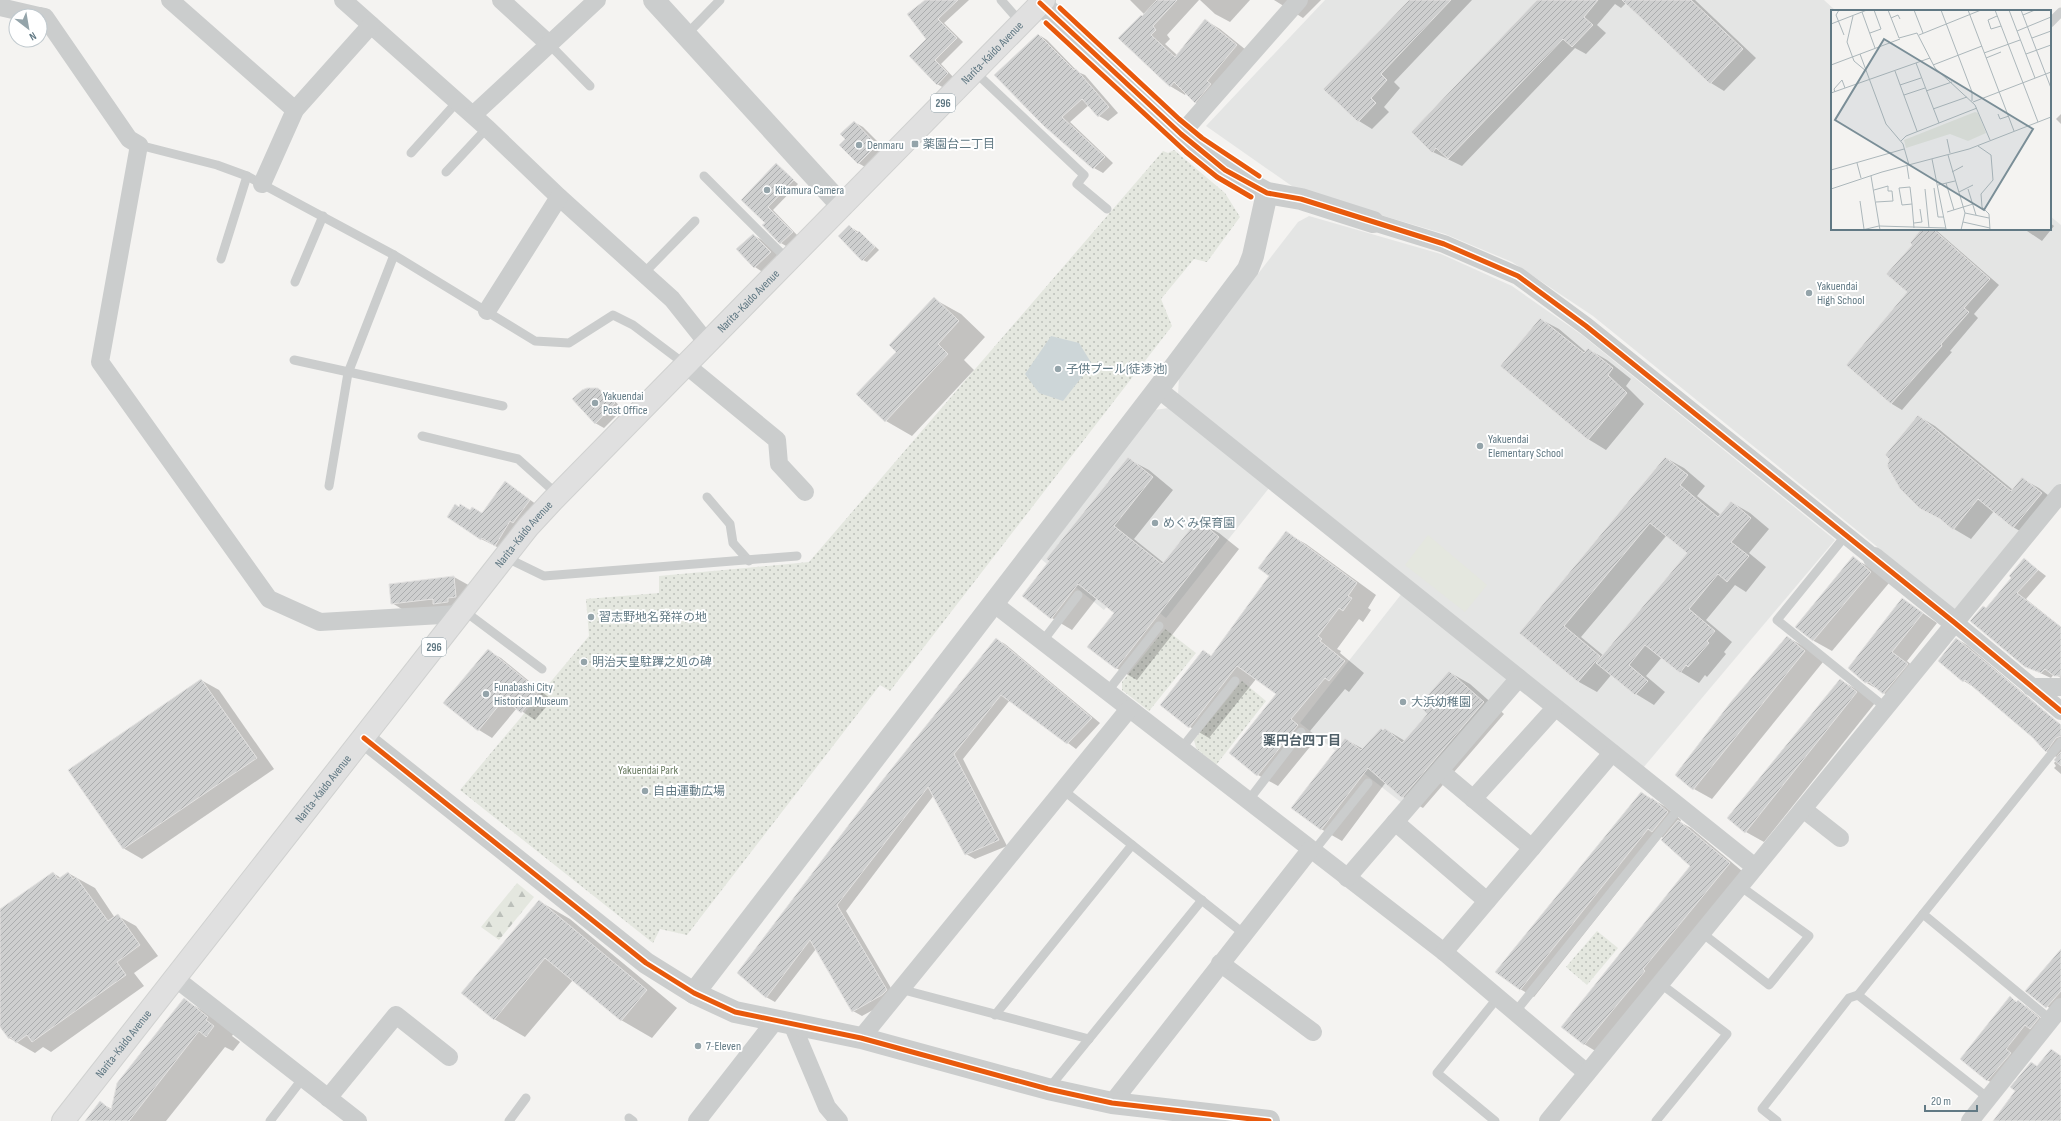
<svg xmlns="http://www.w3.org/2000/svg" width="2061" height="1121" font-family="'Sofia Sans Condensed','Noto Sans JP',sans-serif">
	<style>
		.built { fill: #e4e5e4 }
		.grass { fill: #e4e7df }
		.forest { fill: url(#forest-firs) }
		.park { fill: url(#park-dots) }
		.water { fill: #cdd6d8 }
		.shadow { fill: #0003; fill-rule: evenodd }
		.building { fill: url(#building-hatch); stroke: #e3e2e1 }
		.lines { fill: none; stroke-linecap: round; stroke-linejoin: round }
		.trunk-casing { stroke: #d0d1d0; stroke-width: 24 }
		.service { stroke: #cbcdcd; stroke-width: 9 }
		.minor { stroke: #cbcdcd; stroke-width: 18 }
		.tertiary { stroke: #cbcdcd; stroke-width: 22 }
		.trunk { stroke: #e0e0e0; stroke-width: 22 }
		.cycleway-casing { stroke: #fff; stroke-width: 8 }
		.cycleway { stroke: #e8590c; stroke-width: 5 }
		.poi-dot { fill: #94a4aa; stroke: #fff; stroke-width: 1.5 }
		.labels { text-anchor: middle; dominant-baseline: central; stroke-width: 4; stroke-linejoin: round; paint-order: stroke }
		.shield { fill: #fff; stroke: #90a1a9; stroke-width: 1 }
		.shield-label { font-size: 11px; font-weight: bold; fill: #617984 }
		.street-label { font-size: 12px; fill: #617984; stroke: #fff }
		.poi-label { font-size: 12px; fill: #617984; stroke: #fff; text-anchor: start }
		.park-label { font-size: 12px; fill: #697b60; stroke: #fff }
		.neighbourhood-label { font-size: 13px; font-weight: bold; fill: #506069; stroke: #fff }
		.inset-road { fill: none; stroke: #acb7bb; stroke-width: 1 }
		.view { fill: #7a8e97; fill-opacity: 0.15; stroke: #7a8e97; stroke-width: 2 }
		.inset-edge { fill: none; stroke: #617984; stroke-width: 2 }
	</style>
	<defs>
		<pattern id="forest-firs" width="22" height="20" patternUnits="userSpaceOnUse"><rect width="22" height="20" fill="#e4e7df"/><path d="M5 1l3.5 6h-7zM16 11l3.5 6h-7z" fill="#bcc0ba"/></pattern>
		<pattern id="park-dots" width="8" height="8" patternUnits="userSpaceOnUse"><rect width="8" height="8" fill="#e4e7df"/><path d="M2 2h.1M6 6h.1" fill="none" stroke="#bcc0ba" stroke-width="1.8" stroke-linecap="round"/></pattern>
		<pattern id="building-hatch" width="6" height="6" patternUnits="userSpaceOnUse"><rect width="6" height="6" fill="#cecfcf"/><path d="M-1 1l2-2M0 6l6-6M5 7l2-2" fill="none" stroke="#abadae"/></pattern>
	</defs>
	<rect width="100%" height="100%" fill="#f4f3f1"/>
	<g class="built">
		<polygon points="1325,0 1824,0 1836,11 1832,11 1832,229 2050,229 2050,216 2061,225 2061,483 1955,610 1593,316 1512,262 1445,234 1299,191 1206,126"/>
		<polygon points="1309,216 1441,254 1512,286 1582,335 1835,540 1643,768 1178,395 1179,376 1298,222"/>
		<polygon points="1169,408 1269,488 1166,618 1124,584 1104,610 1041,559 1154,410"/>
		<polygon points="1403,592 1508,675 1508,681 1402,803 1300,723"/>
	</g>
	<polygon class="grass" points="1428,535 1487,585 1465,612 1405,565"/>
	<polygon class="forest" points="517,883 534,897 499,940 481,927"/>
	<g class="park">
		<polygon points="1174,150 1225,193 1240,217 1207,262 1194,259 1161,299 1172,326 890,691 880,685 687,935 660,929 653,943 460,790 589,636 586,599 659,593 659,576 809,562 1163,151 1168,153"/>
		<polygon points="1165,629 1196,653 1149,711 1122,690 1122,682"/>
		<polygon points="1242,681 1266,701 1216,765 1196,748 1194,740"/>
		<polygon points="1597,931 1618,948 1587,985 1566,967"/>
	</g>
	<polygon class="water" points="1051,336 1079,343 1092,364 1063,401 1039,393 1025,374"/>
	<g class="shadow">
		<polygon points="925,0 969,0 944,23 963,42 941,64 954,78 944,88 937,84 927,39 908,15"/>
		<polygon points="1130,0 1199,0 1167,35 1170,39 1165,44 1177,55 1205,20 1220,29 1251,54 1210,110 1195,102 1186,93 1185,95 1170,86 1119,38 1144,14"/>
		<polygon points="1200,0 1250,0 1230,22 1215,14"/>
		<polygon points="1274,0 1321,0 1303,18"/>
		<polygon points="1410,0 1472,0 1394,82 1400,88 1384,107 1389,112 1372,129 1359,121 1325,89"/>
		<polygon points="1538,0 1695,0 1756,58 1724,91 1711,83 1626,3 1621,8 1615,4 1597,25 1606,33 1586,54 1575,48 1462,166 1433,152"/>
		<polygon points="1039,35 1047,40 1078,72 1085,75 1118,113 1108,121 1099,116 1089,105 1070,122 1113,163 1103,173 1094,168 1045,125"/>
		<polygon points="2061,114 2061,124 2056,119"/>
		<polygon points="854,122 863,127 886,150 867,168 858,163 846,140"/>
		<polygon points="776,165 798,184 773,210 798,236 786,246 781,243 766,223 742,200"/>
		<polygon points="2050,223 2054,226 2042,241 2024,229 2050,229"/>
		<polygon points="849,226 863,235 879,250 867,262 863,260"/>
		<polygon points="1923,229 1937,231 1999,285 1974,314 1978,318 1950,351 1952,352 1902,410 1892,404 1847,365 1908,292 1913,245"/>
		<polygon points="753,235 762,240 780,257 764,273 755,267 738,249"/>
		<polygon points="934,299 961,314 985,337 964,360 974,370 912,436 886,421 897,352"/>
		<polygon points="1540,319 1559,329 1586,352 1588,349 1607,360 1631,379 1626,386 1644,404 1606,450 1588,439"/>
		<polygon points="598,389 607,394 623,409 604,428 595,423"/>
		<polygon points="1918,416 1935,426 2013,490 2022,479 2039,488 2058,503 2030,537 2013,527 1994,511 1971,539 1954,529 1943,520"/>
		<path d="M 1666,458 L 1684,468 L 1705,486 L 1697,496 L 1721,515 L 1731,502 L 1750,513 L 1769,529 L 1749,553 L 1766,567 L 1746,592 L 1735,585 L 1706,620 L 1732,642 L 1724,652 L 1726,654 L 1707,677 L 1705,675 L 1699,683 L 1681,672 L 1662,657 L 1646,676 L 1665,692 L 1654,705 L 1636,694 L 1612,674 L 1597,692 L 1579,682 L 1520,633 ZM 1667,535 L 1688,553 L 1604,656 L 1581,637 Z"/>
		<polygon points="1128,459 1149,470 1173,490 1134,539 1164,563 1198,521 1219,533 1239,549 1137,680 1116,668 1115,613 1097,598 1072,630 1052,618"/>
		<polygon points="513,487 537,505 503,550 481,539 459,508 482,514"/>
		<polygon points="1286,533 1306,544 1376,595 1368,608 1371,610 1363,622 1359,619 1337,649 1341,651 1340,653 1364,673 1349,692 1345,689 1310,731 1318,737 1278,786 1258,775 1230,753 1277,694 1256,679 1209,738 1190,727 1203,651 1212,656 1271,576"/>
		<polygon points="1853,558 1871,568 1889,583 1832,651 1814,641 1796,626"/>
		<polygon points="2025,560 2046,576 2026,599 2061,627 2061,678 2054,674 2051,678 2025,666 1987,609 2012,578"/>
		<polygon points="454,577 472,587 474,607 410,614 392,603"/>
		<polygon points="1903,599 1937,623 1907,661 1922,674 1899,702 1865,682"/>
		<polygon points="1787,637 1805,647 1823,662 1712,799 1694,789 1676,775"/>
		<polygon points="996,639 1005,644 1100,723 1076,749 1010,700 963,759 1007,846 975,859 966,854 934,795 846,911 895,995 891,1000 862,1016 853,1011 816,949 775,1002 766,997"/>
		<polygon points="1957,639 1967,645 2061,725 2061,774 2054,768 2056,766 2054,763 2058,758 2046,751 2033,737 1975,688 1964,681 1939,661"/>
		<polygon points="488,651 501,658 552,700 535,720 517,708 492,738 479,730 445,703"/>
		<polygon points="1449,672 1470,684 1504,714 1423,808 1403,797 1386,782 1342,841 1321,829 1345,739 1363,749 1385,729 1405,741 1429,714"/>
		<polygon points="201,680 219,690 274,769 142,859 123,848"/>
		<polygon points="1840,680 1858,690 1875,703 1764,842 1746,832 1729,818"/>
		<polygon points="1642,793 1666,807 1681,820 1680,822 1691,828 1742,871 1597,1052 1584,1044 1692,866 1664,838 1661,837 1534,997 1520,989"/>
		<polygon points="53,873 61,878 68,873 95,888 115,918 118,916 136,926 158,956 134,973 144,986 51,1052 43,1047 35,1053 9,1038 0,1025 0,910"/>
		<polygon points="539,901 570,919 677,1008 652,1038 621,1020 573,980 525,1037 494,1019"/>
		<polygon points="2061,954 2061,1007 2056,1013 2027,991"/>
		<polygon points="2010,998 2026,1006 2047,1023 1996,1085 1987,1080"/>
		<polygon points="184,1000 211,1015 234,1033 232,1036 240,1042 233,1051 225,1047 166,1121 86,1121 100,1103 112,1109"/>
	</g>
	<g class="building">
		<polygon points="925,0 958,0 938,19 957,38 935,60 948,73 937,85 909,56 926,39 907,14"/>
		<polygon points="1157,0 1177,0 1153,26 1156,30 1151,35 1175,57 1205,19 1237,45 1207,81 1211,84 1195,103 1174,82 1170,87 1118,38 1141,15 1142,16"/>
		<polygon points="1409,0 1451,0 1381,74 1387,80 1371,98 1376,103 1358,122 1323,89"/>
		<polygon points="1537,0 1598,0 1584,17 1593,25 1572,47 1563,39 1448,159 1436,148 1432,153 1411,132"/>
		<polygon points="1622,0 1691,0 1743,49 1710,84"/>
		<polygon points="1038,34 1074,70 1076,69 1109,107 1098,117 1082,99 1062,117 1105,157 1093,169 1044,126 994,75"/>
		<polygon points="854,121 877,145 858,164 839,145 845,139 840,134"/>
		<polygon points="776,163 794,180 768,207 793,232 780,244 762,225 765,223 741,200"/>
		<polygon points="849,225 857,233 859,231 875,247 862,261 838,236"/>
		<polygon points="1921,229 1933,229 1990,279 1964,308 1969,312 1941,344 1942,346 1891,404 1846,365 1907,292 1886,274 1912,245 1910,243"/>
		<polygon points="753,234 771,252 754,268 736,249"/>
		<polygon points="934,297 959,321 938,344 948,354 885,422 856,394 896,352 889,345"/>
		<polygon points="1540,318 1584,353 1588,348 1613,368 1608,375 1627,393 1588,440 1500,366"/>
		<polygon points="587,388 598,388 615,403 595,424 572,399 582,390"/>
		<polygon points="1918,415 2011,491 2022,477 2042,493 2013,528 1978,499 1953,530 1940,519 1919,508 1900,489 1887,466 1889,459 1885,455"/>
		<polygon points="1128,457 1153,477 1114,526 1162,564 1198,519 1219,537 1116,669 1087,647 1114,613 1078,584 1051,619 1022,596 1049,561 1046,559"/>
		<polygon points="1665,457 1688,475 1680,485 1718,517 1731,501 1751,518 1731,542 1749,556 1727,582 1718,574 1689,609 1715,631 1707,641 1709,643 1688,667 1686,665 1680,673 1645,645 1629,665 1648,681 1635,695 1596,663 1687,553 1650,523 1564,626 1600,656 1578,682 1519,633"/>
		<polygon points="505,481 530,500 513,523 510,521 495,546 482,538 481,540 447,517 455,504 459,507 460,504 470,510 472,507 482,513"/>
		<polygon points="1286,531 1357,583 1348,596 1352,598 1343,611 1339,608 1318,636 1322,639 1320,641 1345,661 1329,681 1325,678 1291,719 1298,725 1257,776 1229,753 1276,694 1237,666 1189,728 1160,705 1203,650 1211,656 1269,576 1258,568"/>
		<polygon points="1853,556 1871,572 1813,641 1795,627"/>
		<polygon points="2024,558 2038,570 2017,593 2061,627 2061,676 2054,676 2045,669 2041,673 2025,667 1970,621 1983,606 1986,608 2011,578 2009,576"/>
		<polygon points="454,576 456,597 448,598 448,602 433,604 433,599 391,604 389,584"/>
		<polygon points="1902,598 1923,613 1892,652 1908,664 1883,694 1869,682 1865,683 1848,668"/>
		<polygon points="1787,636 1805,651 1693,790 1675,775 1730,703"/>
		<polygon points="996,638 1092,718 1067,744 1001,695 954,754 999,840 965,855 928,787 837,905 887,990 882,995 852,1012 810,940 766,998 737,973 881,782"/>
		<polygon points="1956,638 2061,725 2061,736 2056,738 2046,752 2032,737 1965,680 1963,682 1938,661"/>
		<polygon points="488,649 539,691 521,713 504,699 478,731 443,703"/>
		<polygon points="1449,671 1484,702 1402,798 1368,768 1321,830 1291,808 1345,738 1361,750 1381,728 1383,730 1385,728 1402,743 1427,714 1421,708 1429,699 1426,697"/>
		<polygon points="201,679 257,758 123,849 68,770"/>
		<polygon points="1840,679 1857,692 1745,833 1727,818"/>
		<polygon points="2061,752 2061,766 2054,760"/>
		<polygon points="1641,792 1651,799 1652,798 1668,812 1652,832 1648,829 1520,990 1495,972"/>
		<polygon points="1678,820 1730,863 1643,969 1645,971 1584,1045 1561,1027 1690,866 1661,840"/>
		<polygon points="53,872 58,879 68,872 73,879 76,877 108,921 118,914 140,945 117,962 126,975 32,1042 27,1035 16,1043 11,1037 9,1039 0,1027 0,909"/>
		<polygon points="539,900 647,990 621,1021 545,958 494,1020 461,993"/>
		<polygon points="2061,949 2061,991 2046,1008 2025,991"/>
		<polygon points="2010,996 2016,1002 2018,1000 2039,1018 2030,1029 2025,1025 2006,1049 2011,1053 1987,1081 1960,1059"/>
		<polygon points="184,998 208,1017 206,1020 214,1026 206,1037 199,1031 129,1121 85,1121 100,1101 111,1110 117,1083"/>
		<polygon points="2051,1049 2061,1056 2061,1121 1993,1121 2015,1091 2010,1087 2031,1062 2037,1066"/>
	</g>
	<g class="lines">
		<g class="trunk-casing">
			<g id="trunk">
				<path id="s1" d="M 63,1121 L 528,527 L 553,500 L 1044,0"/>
			</g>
		</g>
		<g class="service">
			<polyline points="1001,0 1022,24"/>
			<polyline points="2050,23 2061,12"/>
			<polyline points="686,35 720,0"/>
			<polyline points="549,44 590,86"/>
			<polyline points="974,71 1084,175 1077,184 1107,209"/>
			<polyline points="139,145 217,165 247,176 394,255 535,341 569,343 613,315 633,325 686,365"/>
			<polyline points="411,153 457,102"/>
			<polyline points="446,172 487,128"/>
			<polyline points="704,176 788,260"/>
			<polyline points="221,259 247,176"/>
			<polyline points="644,273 695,221"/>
			<polyline points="295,282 323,216"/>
			<polyline points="294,360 503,406"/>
			<polyline points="422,436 518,459 558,495"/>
			<polyline points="329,486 348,373 394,255"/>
			<polyline points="707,497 730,524 733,543 749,561"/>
			<polyline points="1846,535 1777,620 1886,708"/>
			<polyline points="505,557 544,576 797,556"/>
			<polyline points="463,610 542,669"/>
			<polyline points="1042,642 1078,595"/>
			<polyline points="1107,692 1159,626"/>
			<polyline points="1181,749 1235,681"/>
			<polyline points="1063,790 1243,933"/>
			<polyline points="1248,801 1301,732"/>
			<polyline points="1313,852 1368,783"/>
			<polyline points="1923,914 2051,1020"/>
			<polyline points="1702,933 1769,985 1809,936 1740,886"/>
			<polyline points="900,989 1089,1039"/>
			<polyline points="1858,995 2061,742"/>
			<polyline points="1516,1011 1680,807"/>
			<polyline points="995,1015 1132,845"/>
			<polyline points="1049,1088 1202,900"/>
			<polyline points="629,1118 633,1121"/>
			<polyline points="270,1121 303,1078"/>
			<polyline points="509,1121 526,1098"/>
			<polyline points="1495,1121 1437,1073 1499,996"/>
			<polyline points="1656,1121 1727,1034 1661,984"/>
			<polyline points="1777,1121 1762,1109 1849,998 1858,995 1988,1098"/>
		</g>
		<g class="minor">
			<polyline points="170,0 295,110"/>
			<polyline points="343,0 487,128 559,197 672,299 707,343"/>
			<polyline points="501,0 549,44"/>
			<polyline points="0,7 39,16"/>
			<polyline points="40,16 45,17 129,139 139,145 100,362 269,599 320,622 459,614"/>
			<polyline points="473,115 597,0"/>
			<polyline points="1181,134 1299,0"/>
			<polyline points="262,184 295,110 371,25"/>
			<polyline points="1373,222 1444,244 1518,276 1586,326 1874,558"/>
			<polyline points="487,311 559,197"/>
			<polyline points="686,365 777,440 779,464 805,492"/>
			<polyline points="1158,389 1755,867"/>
			<polyline points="993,603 1444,952 1587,1073"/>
			<polyline points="1955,623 2061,711"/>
			<polyline points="2031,687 2061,687"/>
			<polyline points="1440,771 1532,848"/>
			<polyline points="1473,799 1555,708"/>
			<polyline points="1803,809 1840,838"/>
			<polyline points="1395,822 1487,901"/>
			<polyline points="1347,878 1519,678"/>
			<polyline points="1444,952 1612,753"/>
			<polyline points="1220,963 1313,1032"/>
			<polyline points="175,978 358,1121"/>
			<polyline points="792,1024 827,1107 839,1121"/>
			<polyline points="861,1038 1129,709"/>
			<polyline points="328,1098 396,1015 449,1057"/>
			<polyline points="1112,1103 1310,850"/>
			<polyline points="697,1121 775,1021"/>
			<polyline points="1548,1121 2061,493"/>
			<polyline points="1970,1121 2061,1007"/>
		</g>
		<g class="tertiary">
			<polyline points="654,0 842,206"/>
			<polyline points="1040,3 1181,134 1225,170 1267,193 1301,199 1373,222"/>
			<polyline points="1874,558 1955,623"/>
			<polyline points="364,738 646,963 694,993 735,1012 861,1038 1048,1089 1112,1103 1269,1121"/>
			<polyline points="694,993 1158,389 1248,269 1253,256 1267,193"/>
		</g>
		<use href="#trunk" class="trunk"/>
		<g class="cycleway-casing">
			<g id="cycleway">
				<polyline points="1040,3 1181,134 1225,170 1267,193 1301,199 1444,244 1518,276 1586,326 1955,623 2061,711"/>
				<polyline points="1060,8 1179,119 1202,138 1259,176"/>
				<polyline points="1046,23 1186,152 1217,177 1251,197"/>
				<polyline points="364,738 646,963 694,993 735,1012 861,1038 1048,1089 1112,1103 1269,1121"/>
			</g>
		</g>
		<use href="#cycleway" class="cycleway"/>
	</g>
	<g class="poi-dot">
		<rect x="911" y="140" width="8" height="8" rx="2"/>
		<circle cx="859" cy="145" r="4"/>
		<circle cx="767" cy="190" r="4"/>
		<circle cx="1809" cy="293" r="4"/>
		<circle cx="1058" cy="369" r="4"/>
		<circle cx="595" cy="403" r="4"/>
		<circle cx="1480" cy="446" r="4"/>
		<circle cx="1155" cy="523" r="4"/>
		<circle cx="591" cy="617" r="4"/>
		<circle cx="584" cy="662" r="4"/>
		<circle cx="486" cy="694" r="4"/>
		<circle cx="1403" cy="702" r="4"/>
		<circle cx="645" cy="791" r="4"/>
		<circle cx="698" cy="1046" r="4"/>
	</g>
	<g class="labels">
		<g class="shield">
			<rect x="931" y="94" width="24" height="18" rx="3"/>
			<rect x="422" y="638" width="24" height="18" rx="3"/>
		</g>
		<g class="shield-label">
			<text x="943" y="103">296</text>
			<text x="434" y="647">296</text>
		</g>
		<g class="street-label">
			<text stroke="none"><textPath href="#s1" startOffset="1418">Narita-Kaido Avenue</textPath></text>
			<text stroke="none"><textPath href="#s1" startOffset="1070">Narita-Kaido Avenue</textPath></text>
			<text stroke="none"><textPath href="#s1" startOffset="746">Narita-Kaido Avenue</textPath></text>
			<text stroke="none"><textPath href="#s1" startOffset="422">Narita-Kaido Avenue</textPath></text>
			<text stroke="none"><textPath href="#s1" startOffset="98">Narita-Kaido Avenue</textPath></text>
		</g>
		<g class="poi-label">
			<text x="923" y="144">薬園台二丁目</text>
			<text x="867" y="145">Denmaru</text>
			<text x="775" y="190">Kitamura Camera</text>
			<text x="1817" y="286">Yakuendai<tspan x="1817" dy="14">High School</tspan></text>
			<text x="1066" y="369">子供プール(徒渉池)</text>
			<text x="603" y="396">Yakuendai<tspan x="603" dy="14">Post Office</tspan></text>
			<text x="1488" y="439">Yakuendai<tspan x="1488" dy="14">Elementary School</tspan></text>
			<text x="1163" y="523">めぐみ保育園</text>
			<text x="599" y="617">習志野地名発祥の地</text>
			<text x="592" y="662">明治天皇駐蹕之処の碑</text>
			<text x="494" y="687">Funabashi City<tspan x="494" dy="14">Historical Museum</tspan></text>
			<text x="1411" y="702">大浜幼稚園</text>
			<text x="653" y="791">自由運動広場</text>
			<text x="706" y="1046">7-Eleven</text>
		</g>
		<g class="park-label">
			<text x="648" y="770">Yakuendai Park</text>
		</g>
		<g class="neighbourhood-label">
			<text x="1302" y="741">薬円台四丁目</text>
		</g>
	</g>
	<g transform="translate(1831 10)">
		<rect width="220" height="220" fill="#f4f3f1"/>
		<path d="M 144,102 L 147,103 L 155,123 L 137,131 L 119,124 L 75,138 L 73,130 Z" fill="#e4e7df"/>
		<path class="inset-road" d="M 8,0 L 5,5 L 13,25M 57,0 L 68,28 L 86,23 L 104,58 L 144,95 L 159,130M 83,0 L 92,23M 110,0 L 141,82 L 141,91M 137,0 L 183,121M 164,0 L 207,112M 178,0 L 204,68M 190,0 L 220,78M 31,2 L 44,38M 192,5 L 204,0M 22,6 L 16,32 L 23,51 L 35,61M 166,6 L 157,10 L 160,19 L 170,16M 60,8 L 67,5 L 69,9M 0,14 L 36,0M 186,21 L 220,7M 39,23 L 50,19 L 43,0M 88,25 L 150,0M 201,28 L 220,21M 153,43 L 189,30M 29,44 L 55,114 L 72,134 L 78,155M 195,44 L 220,35M 155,48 L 170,42M 85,53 L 108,113M 0,55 L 69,29M 102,55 L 151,36M 64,61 L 86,121M 69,75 L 90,68M 95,81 L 121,72M 4,82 L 3,79 L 11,70 L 14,78M 0,83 L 99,48M 73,85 L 94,78M 142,92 L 220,62M 102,99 L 136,87M 167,104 L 169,109 L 178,106M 116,129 L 119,143M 70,131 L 75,126 L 146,98M 147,136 L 160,145 L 162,170 L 150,184 L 151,197 L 158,204 L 159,220M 117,145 L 134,203 L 130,220M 101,149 L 115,219M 26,153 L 30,168M 76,156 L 78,169M 0,160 L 73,139M 121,162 L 132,156M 40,166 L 49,220M 115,173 L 123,200M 107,175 L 124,171M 103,178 L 107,207 L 113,207M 0,179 L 51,162 L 138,139 L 220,107M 94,179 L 98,218M 137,179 L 145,205M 43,180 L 57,176 L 57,181 L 61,181 L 62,191 L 45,192M 128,182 L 142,175M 29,191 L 33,219M 81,194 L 71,195 L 68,178 L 79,177 L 81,194 L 83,218M 116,202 L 142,194M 134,203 L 158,208M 132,212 L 159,218M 83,213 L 91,212 L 89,199M 31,220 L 48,216 L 115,218"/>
		<path class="view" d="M 53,29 L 202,119 L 153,200 L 4,110 Z"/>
		<rect width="220" height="220" class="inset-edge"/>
	</g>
	<g transform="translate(28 28) rotate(149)"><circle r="19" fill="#ffffff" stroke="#c0c9ce"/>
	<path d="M0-3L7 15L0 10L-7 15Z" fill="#94a4aa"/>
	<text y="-6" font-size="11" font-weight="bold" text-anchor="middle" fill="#617984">N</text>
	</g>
	<path d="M1925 1105v6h52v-6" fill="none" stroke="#617984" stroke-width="2"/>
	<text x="1931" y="1105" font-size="12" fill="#617984" stroke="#ffffff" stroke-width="3" paint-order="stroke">20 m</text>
</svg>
